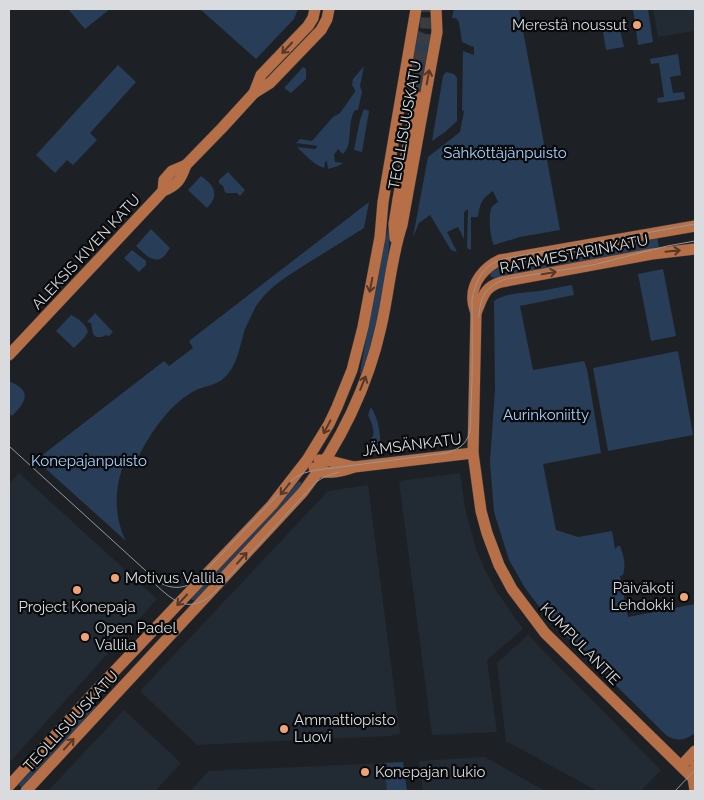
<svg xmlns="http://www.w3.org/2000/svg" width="704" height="800" font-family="Raleway,sans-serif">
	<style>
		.built { fill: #222a33 }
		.green { fill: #283d57 }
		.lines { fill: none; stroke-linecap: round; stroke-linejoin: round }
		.major-tunnel { stroke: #393d42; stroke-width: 11; stroke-dasharray: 11 5.5; stroke-linecap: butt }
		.major-casing { stroke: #373b40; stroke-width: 12 }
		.major { stroke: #b66f47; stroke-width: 11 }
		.tram { stroke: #95989c; stroke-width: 1 }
		.oneway { stroke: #573727 }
		.poi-dot { fill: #f0a278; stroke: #090a0c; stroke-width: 2 }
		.labels { text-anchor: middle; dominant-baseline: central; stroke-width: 4.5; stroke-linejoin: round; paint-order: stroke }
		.poi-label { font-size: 15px; fill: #d9dbdf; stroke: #090a0c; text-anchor: start }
		.street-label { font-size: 15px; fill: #d9dbdf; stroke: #090a0c }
		.park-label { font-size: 15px; fill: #abd0fe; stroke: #090a0c }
	</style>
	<rect width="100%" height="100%" fill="#1d2126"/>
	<g class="built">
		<polygon points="653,9 695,9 695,31 658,37"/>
		<polygon points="19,473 157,599 9,763 9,484"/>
		<polygon points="460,473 465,508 476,549 485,570 497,592 523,629 487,660 497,732 432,735 399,481"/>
		<polygon points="368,485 400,734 391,735 391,736 197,745 140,691 328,491"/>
		<polygon points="528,635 661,770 641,791 597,791 506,741 497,663"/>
		<polygon points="124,710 181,763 156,790 155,791 48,791"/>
		<polygon points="485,757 545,791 423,791 419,761"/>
		<polygon points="384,763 387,791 190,791 209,771"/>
	</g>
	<g class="green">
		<polygon points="68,9 110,9 85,29"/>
		<polygon points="200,9 298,9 294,19 256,59"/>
		<path d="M 454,9 L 519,9 L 560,230 L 520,237 L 494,245 C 490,239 488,213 492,207 C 493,205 496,203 498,202 L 493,191 C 481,199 480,204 478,217 L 471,217 L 471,250 L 467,248 L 468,209 L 464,212 L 464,239 L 458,227 L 447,232 L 457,252 L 451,250 L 430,215 L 419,223 L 413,237 L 428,157 L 460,132 L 464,111 L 462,110 L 463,51 L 474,55 L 474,46 L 473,47 L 462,42 L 459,22 L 456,18 L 452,18 Z"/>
		<polygon points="633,9 648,9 653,42 638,45"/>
		<polygon points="620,29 624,47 606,50 603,32"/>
		<polygon points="417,30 430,36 421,93 407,91"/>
		<polygon points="678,54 681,75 670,77 673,93 684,92 685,99 658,103 657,98 664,97 659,63 651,64 650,59"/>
		<polygon points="118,65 136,82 90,133 97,140 73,165 67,160 55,173 36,155"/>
		<path d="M 364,66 L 360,86 L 362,92 L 358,110 L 355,110 C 346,124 354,144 343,154 L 338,149 L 334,155 L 335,162 L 343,163 L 338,166 L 328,169 L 327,161 L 325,162 L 324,168 C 313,164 305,155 297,147 L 315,149 L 318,146 L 296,143 L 300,139 L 312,141 L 333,117 L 340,113 L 355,92 L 355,90 L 352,85 L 353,79 Z"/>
		<polygon points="303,67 306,69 306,79 291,93 284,88"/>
		<polygon points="446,72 454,74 457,78 457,121 445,132 432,141 443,76"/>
		<polygon points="364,109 369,111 362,152 354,150 360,120"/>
		<polygon points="228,172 245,190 240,196 237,193 226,193 225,192 223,186 219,183 219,180"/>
		<path d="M 201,176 C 214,185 220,195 207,208 L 188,190 Z"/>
		<path d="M 369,202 L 364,228 C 348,238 332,248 316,258 C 294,272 269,285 255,308 C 252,315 248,322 245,329 C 240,344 238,365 225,377 C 218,385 204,386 194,391 C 166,407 149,436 135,463 L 124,464 C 114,488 114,518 126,541 L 36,460 L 164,361 L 169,366 L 193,348 L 189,341 Z"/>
		<path d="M 391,217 C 389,271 378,324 362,374 L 360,373 L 380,259 Z"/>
		<path d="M 151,229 L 170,248 C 168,251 165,256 162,258 C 152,264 142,251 136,246 Z"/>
		<polygon points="657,235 659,249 499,279 491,277 490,274 490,272 498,265"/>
		<polygon points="132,250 146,261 146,265 139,272 124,258"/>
		<polygon points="663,269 676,336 651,341 638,274"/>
		<path d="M 572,285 L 574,295 L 520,306 L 533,370 L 584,361 L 587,369 L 601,453 L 543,464 L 556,530 L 578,537 L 612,531 L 615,549 L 618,546 L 620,546 C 624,556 626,565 623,575 L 620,576 L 628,617 L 695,604 L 695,733 C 685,740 679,742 667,736 L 547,617 L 525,588 L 509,560 L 494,512 L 490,462 L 495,389 L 494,301 C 507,292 525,293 540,291 C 551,289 561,287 572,285 Z"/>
		<polygon points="95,313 113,332 109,336 106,335 102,337 96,337 93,334 91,323 87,322"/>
		<path d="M 71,315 C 79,319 85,323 88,332 L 84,338 L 74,348 L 56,331 Z"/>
		<polygon points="678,351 693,435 608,451 593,368"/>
		<path d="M 9,381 C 32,391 27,401 12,416 L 9,413 Z"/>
		<path d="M 371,407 C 378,418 381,434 380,447 L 378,450 L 366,444 C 378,437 373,425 368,415 Z"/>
		<polygon points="299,481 304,485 197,600 192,600 191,599 286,496"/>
		<polygon points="93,704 98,708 22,788 19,785 20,783"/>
		<polygon points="403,762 407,791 387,791 384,763"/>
	</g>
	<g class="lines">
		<g class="major-tunnel">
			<polyline points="410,93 415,63 418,33"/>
			<polyline points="418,94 425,46 426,9"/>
		</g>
		<g class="major-casing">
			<g id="major">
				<polyline points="254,93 261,75 308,26 313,18 315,9"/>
				<polyline points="163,191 164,180 172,171 186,165 222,128 254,93 270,83 321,30 327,19 329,9"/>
				<path d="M 695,226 L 500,260 C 485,267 471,282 473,301 C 473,305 475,309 476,313 L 473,453 L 481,511 L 487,533 L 499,565 L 512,589 L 545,633 L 695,780"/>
				<polyline points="395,238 394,224 398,199 417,97"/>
				<path d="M 476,313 C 483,297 484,287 501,282 L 652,254 L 695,249"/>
				<path d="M 9,355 L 163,191 C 178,185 181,179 186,165"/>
				<polyline points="319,460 326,460 354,467"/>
				<path d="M 314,468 L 317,472 C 332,473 340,472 354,467 L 473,453"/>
				<polyline points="681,766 695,751"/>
				<polyline points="695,766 693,778 695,790"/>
				<polyline points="9,786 90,697 272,505 307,460 329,424 337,407 352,370 363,327 380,237 383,202 416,9"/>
				<path d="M 26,791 L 303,492 C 340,444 368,386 381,327 C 389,293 391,258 402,225 L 437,32 L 436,9"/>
			</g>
		</g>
		<use href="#major" class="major"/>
		<g class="tram">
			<path d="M 479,317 C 480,296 486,286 506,279 L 593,265 L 667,246 L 695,241"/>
			<path d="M 9,446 L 157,581 C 173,591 187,589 200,577 L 288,484 C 296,475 305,472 317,470 L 447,453 C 456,450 464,446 468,437 C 472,428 470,416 471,407 C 473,371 472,335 472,299 C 477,277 484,263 508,258 L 695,224"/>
			<path d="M 155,584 C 174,602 189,614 213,594 L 316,482 L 324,477 L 339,472"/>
			<polyline points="675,791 695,770"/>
		</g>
	</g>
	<defs><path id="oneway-shaft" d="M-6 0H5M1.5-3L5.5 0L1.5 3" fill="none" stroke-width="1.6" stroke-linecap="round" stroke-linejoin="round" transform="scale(1.25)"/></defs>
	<g class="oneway">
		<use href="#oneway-shaft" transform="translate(287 48) rotate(133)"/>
		<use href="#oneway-shaft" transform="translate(428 77) rotate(-80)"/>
		<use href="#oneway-shaft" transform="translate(673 251) rotate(-6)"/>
		<use href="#oneway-shaft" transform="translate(549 273) rotate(-10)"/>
		<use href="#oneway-shaft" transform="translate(371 285) rotate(101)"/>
		<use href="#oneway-shaft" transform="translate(363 383) rotate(-68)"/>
		<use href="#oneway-shaft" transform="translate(327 427) rotate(118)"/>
		<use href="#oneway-shaft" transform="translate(285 489) rotate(129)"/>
		<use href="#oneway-shaft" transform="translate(242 558) rotate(-48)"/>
		<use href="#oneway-shaft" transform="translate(182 600) rotate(133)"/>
		<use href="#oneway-shaft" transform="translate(69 744) rotate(-47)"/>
	</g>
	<g class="poi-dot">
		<circle cx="637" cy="25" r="5"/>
		<circle cx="115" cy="578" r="5"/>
		<circle cx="77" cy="590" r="5"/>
		<circle cx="684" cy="597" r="5"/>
		<circle cx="85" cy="637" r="5"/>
		<circle cx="284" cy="729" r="5"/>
		<circle cx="365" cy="772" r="5"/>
	</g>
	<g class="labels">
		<g class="poi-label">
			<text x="627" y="25" text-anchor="end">Merestä noussut</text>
			<text x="125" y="578">Motivus Vallila</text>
			<text x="674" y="588" text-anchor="end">Päiväkoti<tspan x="674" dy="17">Lehdokki</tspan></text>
			<text x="77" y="607" text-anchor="middle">Project Konepaja</text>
			<text x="95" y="628">Open Padel<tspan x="95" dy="17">Vallila</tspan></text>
			<text x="294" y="720">Ammattiopisto<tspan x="294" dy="17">Luovi</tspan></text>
			<text x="375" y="772">Konepajan lukio</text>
		</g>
		<g class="street-label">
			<text transform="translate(405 125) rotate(-80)">TEOLLISUUSKATU</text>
			<text transform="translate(86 252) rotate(-47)">ALEKSIS KIVEN KATU</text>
			<text transform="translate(574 254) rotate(-11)">RATAMESTARINKATU</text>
			<text transform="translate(412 445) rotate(-7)">JÄMSÄNKATU</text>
			<text transform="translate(580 644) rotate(46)">KUMPULANTIE</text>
			<text transform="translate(71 721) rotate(-47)">TEOLLISUUSKATU</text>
		</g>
		<g class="park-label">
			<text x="505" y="153">Sähköttäjänpuisto</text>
			<text x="546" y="415">Aurinkoniitty</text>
			<text x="89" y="461">Konepajanpuisto</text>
		</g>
	</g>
	<rect width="704" height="800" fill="none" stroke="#d9dbdf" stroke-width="20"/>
</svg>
